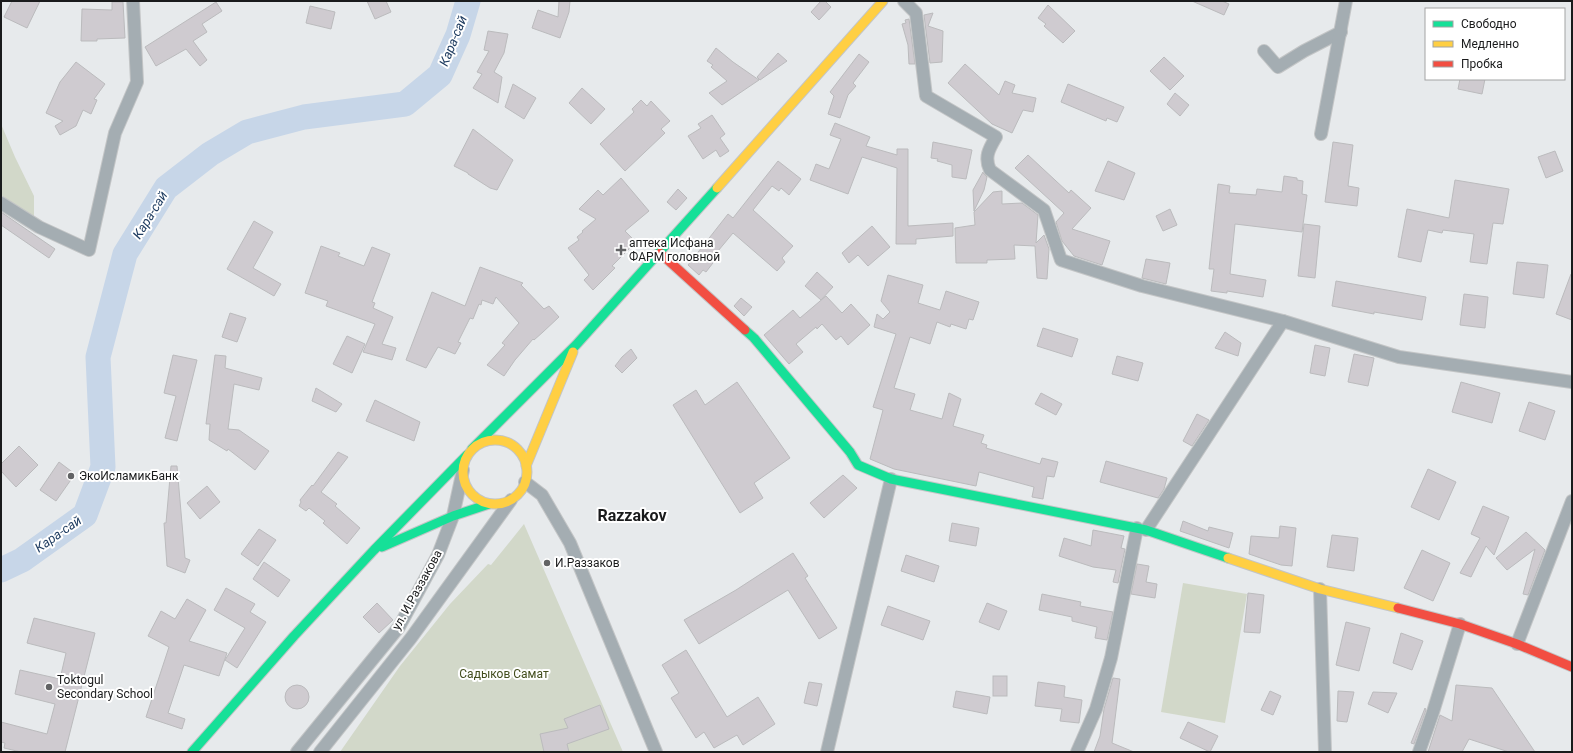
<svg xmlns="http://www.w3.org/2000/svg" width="1573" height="753" font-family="Roboto,sans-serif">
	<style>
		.green { fill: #d2d8c9 }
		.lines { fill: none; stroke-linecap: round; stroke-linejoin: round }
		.river { stroke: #c7d6e8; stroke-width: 25 }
		.building { fill: #cfcbd0; stroke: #bbbbbd }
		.street-casing { stroke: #c3c5c6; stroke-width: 14 }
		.fast-casing { stroke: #c3c5c6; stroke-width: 11 }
		.slow-casing { stroke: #c3c5c6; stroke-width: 11 }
		.jam-casing { stroke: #c3c5c6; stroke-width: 11 }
		.street { stroke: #a4adb2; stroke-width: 12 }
		.fast { stroke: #16e098; stroke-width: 9 }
		.slow { stroke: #ffcf43; stroke-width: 9 }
		.jam { stroke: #f24e42; stroke-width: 9 }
		.poi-dot { fill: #626365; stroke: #fff; stroke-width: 1.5 }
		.labels { text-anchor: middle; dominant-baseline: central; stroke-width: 4; stroke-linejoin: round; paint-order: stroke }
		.poi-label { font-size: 12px; fill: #1a1b1c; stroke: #fff; text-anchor: start }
		.street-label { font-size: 12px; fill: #1a1b1c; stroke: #fff }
		.park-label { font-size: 12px; fill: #434e1e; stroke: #fff }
		.water-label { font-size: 13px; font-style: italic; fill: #213e62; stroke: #fff }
		.district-label { font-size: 16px; font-weight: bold; fill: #1a1b1c; stroke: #fff }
	</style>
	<rect width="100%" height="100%" fill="#e7eaec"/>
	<g class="green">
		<polygon points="1,124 15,157 34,196 34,220 13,211 1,194"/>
		<polygon points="524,524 623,752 340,752 400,666 450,604 488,564 491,565"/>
		<polygon points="1183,583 1247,594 1225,723 1161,712"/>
	</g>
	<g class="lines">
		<polyline class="river" points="1,570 22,560 85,515 103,467 98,357 125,254 166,188 210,154 247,132 304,117 405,104 440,75 458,35 468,1"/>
	</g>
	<g class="building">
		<polygon points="12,1 40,1 27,28 4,17"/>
		<polygon points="367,1 386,1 391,12 375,19"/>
		<polygon points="559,1 570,1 569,12 560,38 532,28 538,10 558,17"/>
		<polygon points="821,1 825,1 831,7 819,20 811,12"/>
		<polygon points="1192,1 1222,1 1229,4 1224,15"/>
		<polygon points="112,2 123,2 125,38 97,39 97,41 81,41 82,9 112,10"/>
		<polygon points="216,2 222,11 202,24 207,32 193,41 207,60 200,66 186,49 156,66 145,47"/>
		<polygon points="1048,5 1075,31 1063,43 1044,26 1046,24 1038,18"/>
		<polygon points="310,6 335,12 331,29 306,23"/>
		<polygon points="933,13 928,26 943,31 942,62 930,63 924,15"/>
		<polygon points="909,19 915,64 909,64 908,45 902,24 906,23 905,20"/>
		<polygon points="488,31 508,34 504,53 494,72 502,77 498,103 473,88 482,74 477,72 489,51 484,50"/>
		<polygon points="716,48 733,62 759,80 722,105 709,93 727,81 711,67 713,65 707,61"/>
		<polygon points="778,53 787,61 760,80 757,77"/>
		<polygon points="859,54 869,62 853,83 856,86 848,95 840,118 828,114 834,96 830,92"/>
		<polygon points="1164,57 1184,76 1170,90 1150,71"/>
		<polygon points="76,62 105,84 94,99 97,100 91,114 83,110 76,126 60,135 55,126 63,121 46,113 60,82"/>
		<polygon points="965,64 999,95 1005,81 1015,85 1012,93 1036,98 1033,112 1023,110 1012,133 992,124 948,83"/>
		<polygon points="1460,79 1485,79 1482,94 1458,89"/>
		<polygon points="513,84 536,98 524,119 505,107"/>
		<polygon points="1068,84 1124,107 1117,122 1107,118 1106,121 1061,102"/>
		<polygon points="582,88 605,109 591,124 569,103"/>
		<polygon points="1175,93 1189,105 1180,116 1167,104"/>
		<polygon points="641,100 647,106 651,101 670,121 661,129 665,133 625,171 600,144 634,112 632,109"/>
		<polygon points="712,115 725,134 720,138 729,151 720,157 716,150 703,159 688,136 701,128 698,124"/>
		<polygon points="835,123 870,137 866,146 897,155 897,149 908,149 908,226 953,223 953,236 916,239 916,244 896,244 897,168 862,157 848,194 810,180 816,164 829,169 841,139 830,135"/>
		<polygon points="473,129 513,160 497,190 490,188 468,174 468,173 454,166"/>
		<polygon points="933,142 972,150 966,179 952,177 952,165 937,161 938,159 931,158"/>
		<polygon points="1333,142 1353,145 1348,186 1359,188 1357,206 1325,202"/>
		<polygon points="1555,151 1563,171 1546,178 1538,157"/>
		<polygon points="1028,155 1069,193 1071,190 1091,208 1072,229 1110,241 1102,265 1074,256 1062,241 1056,222 1064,213 1015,168"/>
		<polygon points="778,161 801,179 789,195 781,188 779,191 772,186 753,210 793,246 782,258 785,262 777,271 733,233 713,257 716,259 706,272 703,270 699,275 688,265 728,214 733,218"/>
		<polygon points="1108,161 1135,173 1124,200 1095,191"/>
		<polygon points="983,173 987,177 984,190 974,211 973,190 983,172"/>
		<polygon points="1284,176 1297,178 1297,180 1303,181 1302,194 1307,195 1302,232 1235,224 1230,274 1266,280 1263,297 1227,291 1227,293 1211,291 1214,269 1209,269 1218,184 1230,186 1229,193 1256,195 1257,189 1282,192"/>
		<polygon points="621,178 649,211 625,231 636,242 612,266 615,268 593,290 584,280 589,275 568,248 579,240 577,237 583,232 582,231 596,219 579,209 598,190 603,195"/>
		<polygon points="1455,180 1509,189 1503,224 1493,223 1487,264 1470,262 1474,234 1443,230 1442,233 1428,230 1421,262 1398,257 1407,209 1449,218"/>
		<polygon points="678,189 687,198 676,210 667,202"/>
		<polygon points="1002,191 1002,204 1022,203 1038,215 1036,243 1044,235 1049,249 1047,279 1037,278 1035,246 1014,245 1015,259 987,260 987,263 956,263 955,228 975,225 974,212 993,192"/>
		<polygon points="1170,209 1177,225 1163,231 1156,216"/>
		<polygon points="1,212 55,249 49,258 1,225"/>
		<polygon points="254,221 273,232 253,268 281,284 274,296 227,269"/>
		<polygon points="1304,224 1320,226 1315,278 1298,276"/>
		<polygon points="872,226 890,247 868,266 858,255 849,263 842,253"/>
		<polygon points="321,246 340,253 338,256 364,266 372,247 390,254 372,302 375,303 373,308 393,317 382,344 396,348 392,360 363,352 375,324 326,306 328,301 305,293"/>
		<polygon points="1146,259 1170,263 1166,284 1142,278"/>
		<polygon points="1517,262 1548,265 1544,298 1513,294"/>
		<polygon points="480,267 523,283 521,285 544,309 549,306 559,317 543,332 534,340 533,339 515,360 504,376 487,365 505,345 502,343 519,323 496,297 493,304 482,300 481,305 479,304 473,319 470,318 458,342 461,343 455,354 438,347 426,368 406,360 432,292 465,306"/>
		<polygon points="817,272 833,287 821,300 805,286"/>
		<polygon points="1571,274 1572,274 1572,320 1556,314"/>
		<polygon points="888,275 923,285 918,303 940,310 946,291 979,302 973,320 969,319 966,329 951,324 950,327 937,322 930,344 910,337 894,388 915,394 910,410 942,419 949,393 961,399 953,426 984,435 981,443 987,445 986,448 1040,464 1042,458 1058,462 1054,477 1047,476 1043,499 1032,497 1034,487 979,472 976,486 894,469 870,459 883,410 873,407 896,334 874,327 877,314 883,319 890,312 881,301"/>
		<polygon points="1336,281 1426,297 1422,320 1374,312 1374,314 1332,306"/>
		<polygon points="1464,294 1488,297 1485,328 1460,325"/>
		<polygon points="826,296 842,313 851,304 870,325 848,345 841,336 836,340 822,324 817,329 816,327 796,344 803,352 789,364 764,335 793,310 800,318"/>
		<polygon points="741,298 752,307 744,316 734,306"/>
		<polygon points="230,313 246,318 237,342 222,337"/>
		<polygon points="1043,328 1078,339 1072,357 1037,346"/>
		<polygon points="1225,332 1241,343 1238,356 1215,348"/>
		<polygon points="347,336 365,344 352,373 333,364"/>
		<polygon points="1315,345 1330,348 1325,376 1310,373"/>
		<polygon points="631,349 637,358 622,373 615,366 622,357"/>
		<polygon points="1354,354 1374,358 1368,386 1348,382"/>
		<polygon points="173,355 197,360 177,441 165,438 176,396 164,393"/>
		<polygon points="215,355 226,356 225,368 262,378 259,390 234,384 228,429 239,430 269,451 255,470 228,449 227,451 209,440 210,424 206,424"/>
		<polygon points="1117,356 1143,363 1138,381 1112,374"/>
		<polygon points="737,382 790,458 754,483 763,498 740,513 673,405 696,390 705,405"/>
		<polygon points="1461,382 1500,393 1492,423 1452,412"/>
		<polygon points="316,388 342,404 336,412 312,401"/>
		<polygon points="1041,393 1062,404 1056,415 1035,404"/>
		<polygon points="375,400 420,422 414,441 366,421"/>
		<polygon points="1529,402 1555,411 1545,440 1519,431"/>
		<polygon points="1197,414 1209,420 1192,446 1183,441"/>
		<polygon points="19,446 38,465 16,487 1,471 1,464"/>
		<polygon points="338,452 348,457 321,492 337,504 335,506 360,528 347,544 323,523 325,521 309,508 306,511 299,506 301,502 300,500 312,485 313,486"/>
		<polygon points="1106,461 1167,478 1164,489 1158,498 1100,482"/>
		<polygon points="59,462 75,474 56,501 40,490"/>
		<polygon points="171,466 177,466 185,558 190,560 185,573 167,566 164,523 166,523"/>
		<polygon points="1428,469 1456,482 1439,520 1411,507"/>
		<polygon points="843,475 857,488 824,518 810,503"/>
		<polygon points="207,486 220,502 200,519 187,503"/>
		<polygon points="1483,506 1509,517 1494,555 1486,546 1471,577 1460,573 1480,538 1471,534"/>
		<polygon points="1183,521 1208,531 1209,527 1233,533 1229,548 1180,531"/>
		<polygon points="952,523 979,528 976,546 949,541"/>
		<polygon points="1280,526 1296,528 1292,566 1281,565 1249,554 1251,536 1279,538"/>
		<polygon points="259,529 276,540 258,566 241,554"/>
		<polygon points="1093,530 1124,536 1121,548 1125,549 1118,583 1113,582 1116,570 1093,567 1059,556 1064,538 1091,546"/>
		<polygon points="1526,532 1545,550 1528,595 1523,594 1535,549 1507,570 1496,558"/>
		<polygon points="1332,535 1358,538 1354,571 1327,567"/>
		<polygon points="1422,550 1450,563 1433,601 1404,588"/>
		<polygon points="793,553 808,576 805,578 837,628 819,639 788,590 699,644 684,620 736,590"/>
		<polygon points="906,555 939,566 934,582 901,571"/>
		<polygon points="264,562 290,580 278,597 253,579"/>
		<polygon points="1137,564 1149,566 1146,582 1157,584 1155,598 1131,594"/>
		<polygon points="226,588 255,604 250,612 266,622 237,668 225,660 245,628 214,610"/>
		<polygon points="1248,593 1264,595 1260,633 1244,632"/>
		<polygon points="1042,594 1081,602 1080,606 1113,612 1107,640 1095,638 1097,627 1072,621 1072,617 1039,610"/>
		<polygon points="187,599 206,610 189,641 227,653 219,676 184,665 168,713 185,719 182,729 146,717 169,647 148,636 161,611 175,619"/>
		<polygon points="377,603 393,620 379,633 363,617"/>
		<polygon points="987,603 1007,611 999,630 979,622"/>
		<polygon points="888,606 930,621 923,640 881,625"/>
		<polygon points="34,618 95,633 65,752 21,752 4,748 5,743 1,742 1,722 47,734 55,704 15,694 20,670 60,679 66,653 27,643"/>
		<polygon points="1346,622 1370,628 1359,671 1336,665"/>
		<polygon points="1401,633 1423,641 1412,670 1393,663"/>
		<polygon points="686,650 727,717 758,697 775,724 743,745 737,735 714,748 704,732 696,738 671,698 679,693 662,665"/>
		<rect x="993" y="676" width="14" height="20"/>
		<polygon points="1113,678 1120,679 1112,743 1134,752 1094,752 1100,736 1104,709"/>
		<polygon points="809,682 822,684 817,706 804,703"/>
		<polygon points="1038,682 1065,686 1064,697 1082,700 1079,723 1060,721 1062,709 1035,706"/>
		<polygon points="1456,685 1492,688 1535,752 1509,752 1469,739 1462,752 1428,752 1440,715 1452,721"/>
		<circle cx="297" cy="697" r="12"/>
		<polygon points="956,691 990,697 987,714 953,707"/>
		<polygon points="1270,691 1281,696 1273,715 1261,710"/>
		<polygon points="1338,691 1354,692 1347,722 1337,721"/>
		<polygon points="1373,692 1397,693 1388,713 1368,704"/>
		<polygon points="600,705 609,729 567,744 569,752 544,752 540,734 568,728 564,719"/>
		<polygon points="1425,708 1426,710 1414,744 1411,743"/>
		<polygon points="1188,722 1218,736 1210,752 1180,738"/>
	</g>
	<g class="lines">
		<g class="street-casing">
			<g id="street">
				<path d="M 904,1 L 916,13 L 926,96 L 996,137 C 989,149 984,157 990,170 L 1044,210 L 1061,260 L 1142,286 L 1283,321"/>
				<polyline points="1264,51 1278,67 1304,51 1341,32"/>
				<polyline points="1321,134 1346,1"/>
				<polyline points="1,203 39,227 89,250 115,133 137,82 133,1"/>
				<polyline points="525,482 542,495 570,543 656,752"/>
				<polyline points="1146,530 1283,321 1399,357 1572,382"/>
				<polyline points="1320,589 1325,752"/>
				<polyline points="1517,644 1572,501"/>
				<polyline points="297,752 399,627 438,555 453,516 463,470"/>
				<polyline points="320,752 411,638 511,500"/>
				<polyline points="827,752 891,479"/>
				<polyline points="1077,752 1096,709 1111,658 1137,528"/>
				<polyline points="1419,752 1433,712 1460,624"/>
			</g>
		</g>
		<g class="fast-casing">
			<g id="fast">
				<polyline points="745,330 754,338 850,452 858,465 891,479 1146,530 1228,558"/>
				<polyline points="472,449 576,345 717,188"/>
				<polyline points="382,547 453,516 489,504"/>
				<polyline points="192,752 294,636 374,550 467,455"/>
			</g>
		</g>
		<g class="slow-casing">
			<g id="slow">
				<polyline points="717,188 883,1"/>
				<circle cx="495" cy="472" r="32"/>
				<polyline points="526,466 573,352"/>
				<polyline points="1228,558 1320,589 1398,608"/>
			</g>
		</g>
		<g class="jam-casing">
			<g id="jam">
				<polyline points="660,253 745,330"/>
				<polyline points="1398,608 1460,624 1517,644 1572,667"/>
			</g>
		</g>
		<use href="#street" class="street"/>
		<use href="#fast" class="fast"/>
		<use href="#slow" class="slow"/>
		<use href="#jam" class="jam"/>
	</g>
	<g class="poi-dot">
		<path d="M619 244h4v4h4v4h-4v4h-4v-4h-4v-4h4z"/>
		<circle cx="71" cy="476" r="4"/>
		<circle cx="547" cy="563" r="4"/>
		<circle cx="49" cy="687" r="4"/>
	</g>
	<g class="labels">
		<g class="poi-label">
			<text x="629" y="243">аптека Исфана<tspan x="629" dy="14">ФАРМ головной</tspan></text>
			<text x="79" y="476">ЭкоИсламикБанк</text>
			<text x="555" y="563">И.Раззаков</text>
			<text x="57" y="680">Toktogul<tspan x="57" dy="14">Secondary School</tspan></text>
		</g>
		<g class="street-label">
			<text transform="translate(417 590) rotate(-61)">ул. И.Раззакова</text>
		</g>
		<g class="park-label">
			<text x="504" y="674">Садыков Самат</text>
		</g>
		<g class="water-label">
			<text transform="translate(453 41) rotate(-68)">Кара-сай</text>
			<text transform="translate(150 215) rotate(-58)">Кара-сай</text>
			<text transform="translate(58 534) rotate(-35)">Кара-сай</text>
		</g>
		<g class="district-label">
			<text x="632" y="515">Razzakov</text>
		</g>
	</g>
	<rect width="1573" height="753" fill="none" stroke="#1a1b1c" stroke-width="4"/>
	<rect x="1425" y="8" width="140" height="72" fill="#ffffff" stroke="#a3a4a4"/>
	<rect x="1433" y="21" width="20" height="6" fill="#16e098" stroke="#a3a4a4"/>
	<text x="1461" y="28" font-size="12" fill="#1a1b1c">Свободно</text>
	<rect x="1433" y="41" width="20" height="6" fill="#ffcf43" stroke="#a3a4a4"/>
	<text x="1461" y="48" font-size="12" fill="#1a1b1c">Медленно</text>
	<rect x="1433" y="61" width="20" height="6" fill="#f24e42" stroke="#a3a4a4"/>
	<text x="1461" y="68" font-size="12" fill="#1a1b1c">Пробка</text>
</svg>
